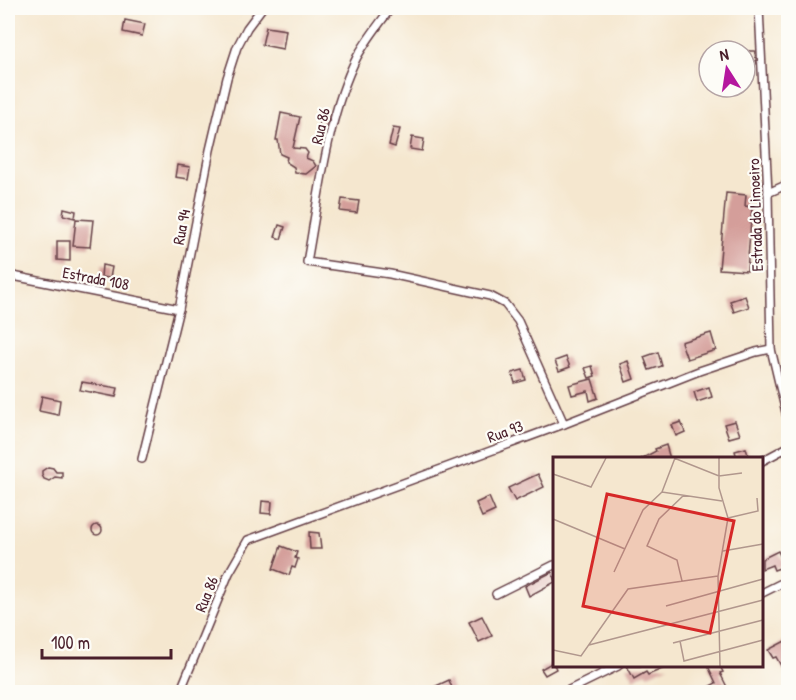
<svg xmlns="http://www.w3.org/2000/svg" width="796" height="700" font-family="'Patrick Hand',sans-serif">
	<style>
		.building { fill: #d49e9a }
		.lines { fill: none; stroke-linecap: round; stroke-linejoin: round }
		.street-casing { stroke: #643d44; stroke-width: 10 }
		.street { stroke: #fff; stroke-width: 7 }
		.labels { text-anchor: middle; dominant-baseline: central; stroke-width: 4.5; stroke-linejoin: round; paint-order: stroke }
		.street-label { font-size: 16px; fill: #4a1f2b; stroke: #fdfcf7 }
		.inset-road { fill: none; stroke: #b1978d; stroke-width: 1.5 }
		.view { fill: #d62828; fill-opacity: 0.15; stroke: #d62828; stroke-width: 3 }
		.inset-edge { fill: none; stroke: #4a1f2b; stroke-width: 3 }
	</style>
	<rect width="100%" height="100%" fill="#fdfcf7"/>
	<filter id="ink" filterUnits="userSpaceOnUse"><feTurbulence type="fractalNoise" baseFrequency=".0167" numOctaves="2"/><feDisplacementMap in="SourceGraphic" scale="12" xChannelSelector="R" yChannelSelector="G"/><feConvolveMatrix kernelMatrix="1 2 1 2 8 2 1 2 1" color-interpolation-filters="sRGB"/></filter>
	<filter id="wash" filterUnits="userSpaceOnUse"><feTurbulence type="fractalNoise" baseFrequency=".008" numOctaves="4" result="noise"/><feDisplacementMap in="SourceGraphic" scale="24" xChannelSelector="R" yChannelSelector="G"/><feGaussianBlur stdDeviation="1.35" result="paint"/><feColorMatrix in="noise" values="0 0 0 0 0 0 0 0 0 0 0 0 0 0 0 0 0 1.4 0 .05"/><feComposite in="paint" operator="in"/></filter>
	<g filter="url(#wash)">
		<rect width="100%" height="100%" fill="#f5e7cf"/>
		<g id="blocks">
			<g class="building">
				<polygon points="125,20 145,24 142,36 123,32"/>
				<polygon points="266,27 286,30 283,49 262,45"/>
				<polygon points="748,51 755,51 756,64 748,64"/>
				<polygon points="281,113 300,117 293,148 305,149 308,153 306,158 313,161 316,166 306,174 295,173 294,167 286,162 287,157 280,154 278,140 276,140"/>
				<polygon points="325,113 330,114 325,131 318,129 320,121 323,122"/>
				<polygon points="393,128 400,129 395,147 389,145"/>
				<polygon points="412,137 424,139 422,151 410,149"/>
				<polygon points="177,165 190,167 188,179 175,177"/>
				<polygon points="726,193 746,195 745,206 752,207 747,271 719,269"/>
				<polygon points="342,199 359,201 357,213 340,211"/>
				<polygon points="64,208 76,211 75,218 63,215"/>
				<polygon points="76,219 93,220 90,247 73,246"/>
				<polygon points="279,225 285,227 281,239 275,237"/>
				<polygon points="57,241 70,241 70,261 57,260"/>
				<polygon points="102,265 112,267 110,278 101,277"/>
				<polygon points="745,296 749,307 734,312 730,301"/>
				<polygon points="711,333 716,350 687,359 681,342"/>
				<polygon points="658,352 662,366 649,370 644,357"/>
				<polygon points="566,357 570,367 559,371 555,361"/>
				<polygon points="628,361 634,379 626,382 620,364"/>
				<polygon points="592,366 595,376 589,378 585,368"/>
				<polygon points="523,370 526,380 515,383 512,373"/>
				<polygon points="592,379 598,398 590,401 588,391 572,395 569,385"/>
				<polygon points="82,382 118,388 116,397 80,390"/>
				<polygon points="709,387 712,397 697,402 694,392"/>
				<polygon points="42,396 60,400 58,415 39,411"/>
				<polygon points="735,421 740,435 729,438 724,424"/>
				<polygon points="681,422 685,432 676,436 672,425"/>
				<polygon points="666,445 670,459 641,459 656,451 655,449"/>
				<polygon points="746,448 748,455 737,458 735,451"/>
				<polygon points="48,467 53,468 56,472 62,472 62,478 55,477 49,481 44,479 42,475 42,471"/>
				<polygon points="538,474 544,487 515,501 508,488"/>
				<polygon points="489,497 495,511 482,517 476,503"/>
				<polygon points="262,501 272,502 271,514 261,513"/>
				<circle cx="97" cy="530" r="5"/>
				<polygon points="309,532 319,533 321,549 310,549"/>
				<polygon points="281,546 297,552 295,558 298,559 295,568 292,567 289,575 273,569"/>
				<polygon points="778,551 785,566 774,570 772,565 762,569 762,559"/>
				<polygon points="552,572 555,582 529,596 525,586"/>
				<polygon points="482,616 492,636 479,642 469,622"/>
				<polygon points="789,639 789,680 776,657 773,658 768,650"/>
				<polygon points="553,662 556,669 545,675 541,669"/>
				<polygon points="627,666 669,666 648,675 646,672 634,679"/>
				<polygon points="708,666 720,666 723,672 720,673 730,693 697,693 716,683"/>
				<polygon points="449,680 454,693 421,693"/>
			</g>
		</g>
	</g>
	<g filter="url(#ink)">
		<use href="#blocks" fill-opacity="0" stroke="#643d44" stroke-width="1.5"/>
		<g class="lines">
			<g class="street-casing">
				<g id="street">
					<path d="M 391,8 C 379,24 367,39 357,57 C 327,116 319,197 307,262 L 390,274 L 490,296 L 505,304 L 518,321 L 564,424"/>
					<polyline points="759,8 768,193 771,349 788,421"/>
					<polyline points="768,193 788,184"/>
					<polyline points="8,275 179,309"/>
					<polyline points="142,459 179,309 210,150 227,78 237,47 247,28 262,8"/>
					<polyline points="762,461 788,447"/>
					<polyline points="762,593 788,580"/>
					<polyline points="496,594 554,565"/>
					<polyline points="180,692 229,573 248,540 564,424 699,371 756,352 771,349"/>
					<polyline points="565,692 618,666"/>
				</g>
			</g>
			<use href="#street" class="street"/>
		</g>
	</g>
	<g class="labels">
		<g class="street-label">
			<text transform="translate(320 126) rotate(-77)">Rua 86</text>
			<text transform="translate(755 215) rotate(-92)">Estrada do Limoeiro</text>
			<text transform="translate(181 227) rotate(-79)">Rua 94</text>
			<text transform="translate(96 278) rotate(11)">Estrada 108</text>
			<text transform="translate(505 431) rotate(-20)">Rua 93</text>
			<text transform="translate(206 594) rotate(-68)">Rua 86</text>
		</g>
	</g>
	<g transform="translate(553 457)">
		<rect width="210" height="210" fill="#f5e7cf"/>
		<path class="inset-road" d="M 121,1 L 166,19 L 189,16M 166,1 L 166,31 L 175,61 L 165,119 L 167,209M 0,17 L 38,30 L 53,1M 109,35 L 122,1M 175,61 L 205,54 L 204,41M 0,62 L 72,92M 170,94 L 210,87M 61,115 L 90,53 L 109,35 L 169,44M 129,124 L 124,103 L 94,89 L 106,62 L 131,38M 113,149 L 210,122M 127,184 L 131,204 L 210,183M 120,186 L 210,163M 36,188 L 210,143M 0,193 L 28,199 L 75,132 L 165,119"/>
		<path class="view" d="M 54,37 L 181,64 L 157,176 L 30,149 Z"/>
		<rect width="210" height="210" class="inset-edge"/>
	</g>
	<rect width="796" height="700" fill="none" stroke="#fdfcf7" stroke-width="30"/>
	<g transform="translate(727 69) rotate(348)"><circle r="28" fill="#fdfcf7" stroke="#b5a4a5" stroke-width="1.5"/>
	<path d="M0-4.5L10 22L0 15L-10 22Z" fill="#b5179e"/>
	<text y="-9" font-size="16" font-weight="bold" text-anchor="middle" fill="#4a1f2b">N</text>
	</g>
	<path d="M42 649v9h129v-9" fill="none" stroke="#4a1f2b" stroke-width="3"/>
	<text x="51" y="649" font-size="18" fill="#4a1f2b" stroke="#fdfcf7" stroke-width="4.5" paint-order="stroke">100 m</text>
</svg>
